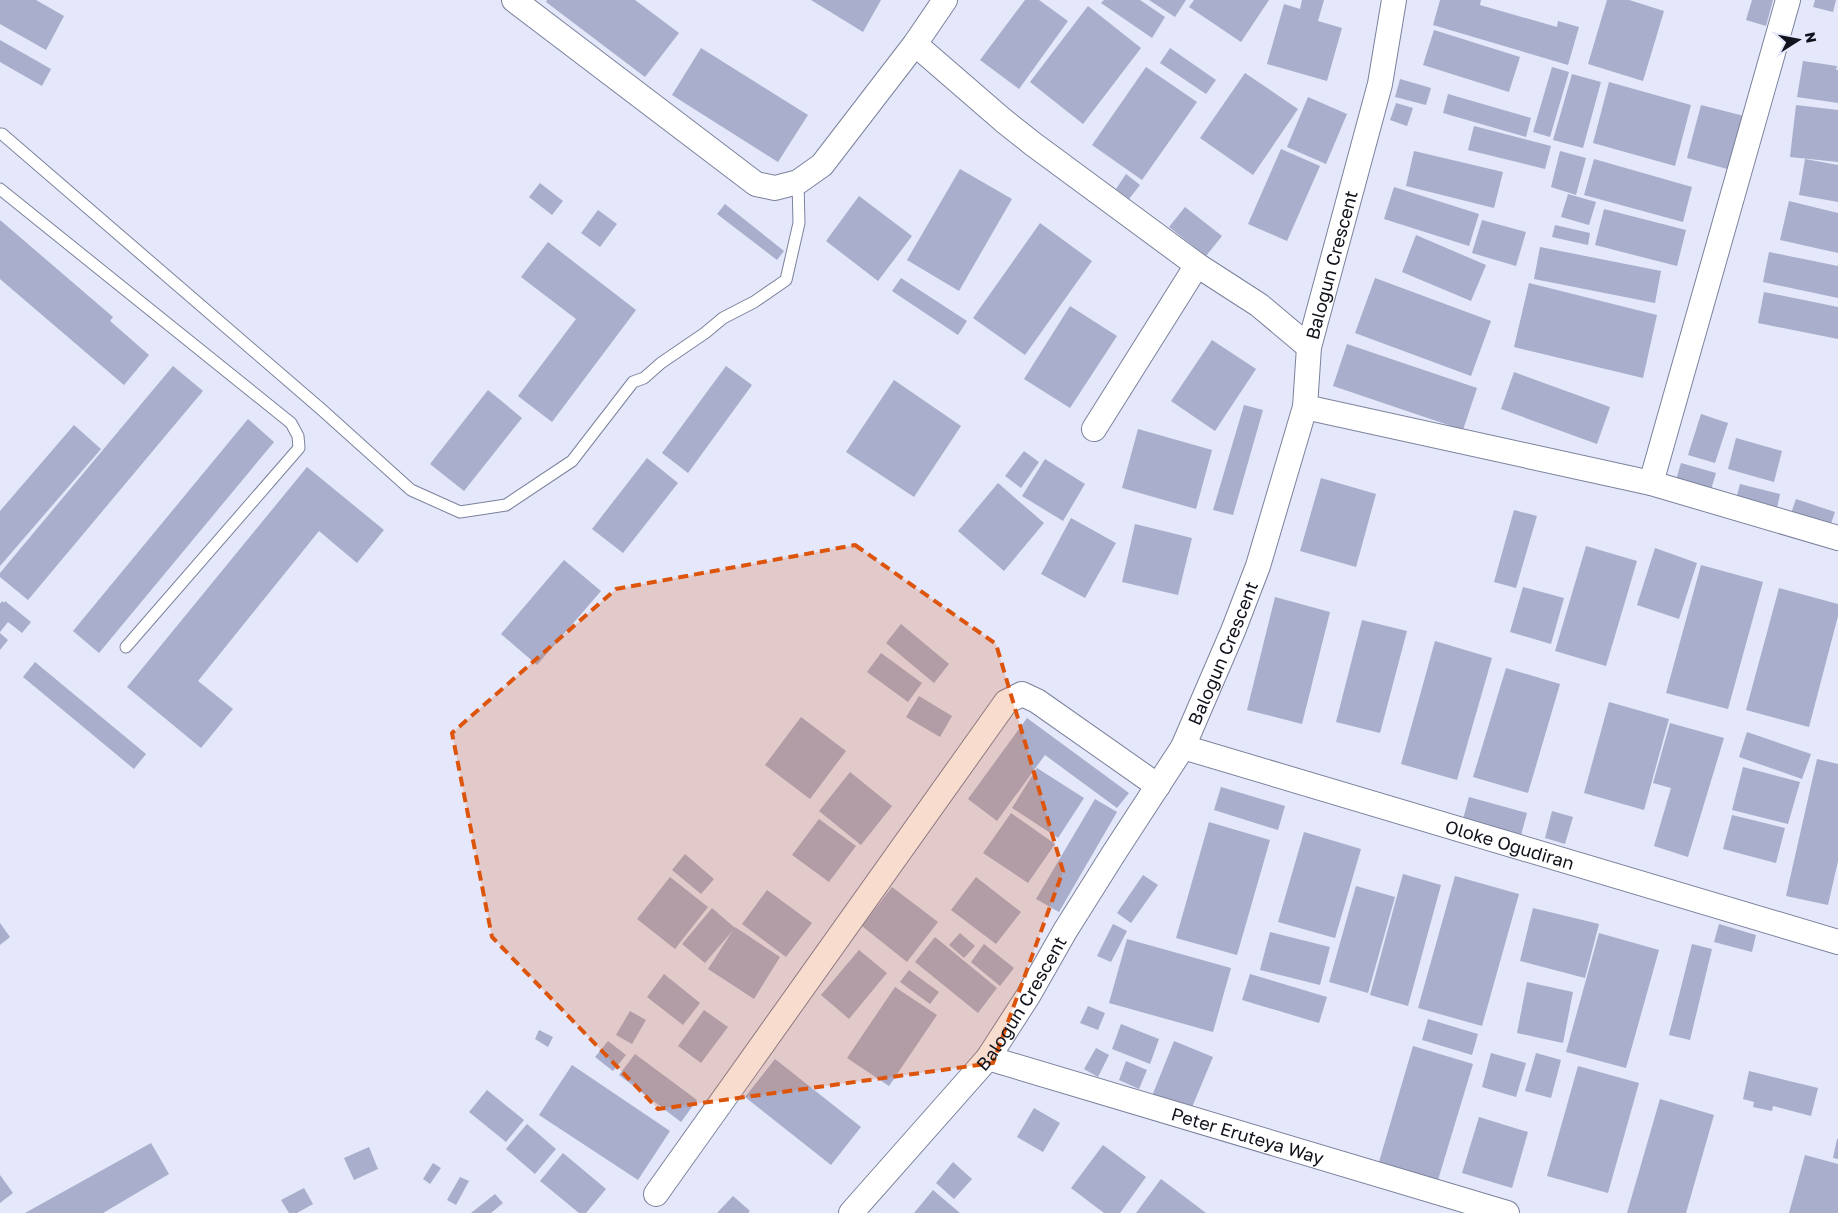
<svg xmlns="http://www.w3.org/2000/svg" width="1838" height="1213" font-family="'Golos Text',sans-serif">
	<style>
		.building { fill: #a8aecb }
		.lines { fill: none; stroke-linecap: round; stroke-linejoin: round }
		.lane-casing { stroke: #7b829d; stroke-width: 13 }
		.street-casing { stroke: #7b829d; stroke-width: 26 }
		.lane { stroke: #fff; stroke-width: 11 }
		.street { stroke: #fff; stroke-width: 24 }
		.marked { fill: #dd550d; fill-opacity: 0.2; stroke: #dd550d; stroke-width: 4; stroke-dasharray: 10 6; stroke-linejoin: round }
		.labels { text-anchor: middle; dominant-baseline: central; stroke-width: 4; stroke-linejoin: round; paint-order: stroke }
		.street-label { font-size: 18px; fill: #10121c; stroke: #e4e8fa }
	</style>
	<rect width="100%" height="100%" fill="#e4e8fa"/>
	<g class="building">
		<polygon points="0,0 36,0 64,16 46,50 0,24"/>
		<polygon points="547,0 635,0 679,33 645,77 546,2"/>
		<polygon points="811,0 881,0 863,32"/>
		<polygon points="1025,0 1039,0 1068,21 1019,89 980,60"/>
		<polygon points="1104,0 1140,0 1165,17 1152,38 1101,3"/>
		<polygon points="1149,0 1186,0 1175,17"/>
		<polygon points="1194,0 1269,0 1241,42 1189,7"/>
		<polygon points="1302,0 1324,0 1318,21 1342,28 1327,81 1267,64 1284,4 1300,9"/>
		<polygon points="1440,0 1481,0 1480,5 1557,27 1558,21 1579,27 1568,65 1433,25"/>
		<polygon points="1607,0 1629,0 1664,11 1643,81 1588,64"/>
		<polygon points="1752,0 1773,0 1766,26 1746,20"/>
		<polygon points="1815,0 1836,0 1833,12 1813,7"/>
		<polygon points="1088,6 1141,48 1083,124 1030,82"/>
		<polygon points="1434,30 1520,57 1509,92 1423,65"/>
		<polygon points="0,40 51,69 42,86 0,62"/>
		<polygon points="701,48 808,115 778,162 672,95"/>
		<polygon points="1170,48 1216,80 1206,94 1160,63"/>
		<polygon points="1803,61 1837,66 1836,70 1838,70 1838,103 1797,97"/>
		<polygon points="1146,67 1197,102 1142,180 1092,145"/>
		<polygon points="1552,67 1569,72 1550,137 1533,132"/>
		<polygon points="1245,73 1298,109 1253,175 1200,138"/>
		<polygon points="1572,74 1601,82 1583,148 1553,140"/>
		<polygon points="1400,79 1431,88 1426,105 1395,97"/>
		<polygon points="1609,82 1691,105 1675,166 1593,143"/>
		<polygon points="1448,94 1531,118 1526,137 1443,113"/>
		<polygon points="1308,97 1347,114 1326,164 1287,147"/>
		<polygon points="1396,103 1413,108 1407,126 1390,120"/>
		<polygon points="1701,105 1744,116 1731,170 1687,158"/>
		<polygon points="1796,105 1838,110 1838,162 1790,157"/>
		<polygon points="1474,126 1551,146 1545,169 1468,150"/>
		<polygon points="1281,149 1320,166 1287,241 1248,224"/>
		<polygon points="1414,151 1503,172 1494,208 1406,186"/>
		<polygon points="1560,151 1586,158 1576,195 1551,187"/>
		<polygon points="1594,159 1692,187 1683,222 1584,195"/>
		<polygon points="1805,159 1838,165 1838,202 1799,195"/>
		<polygon points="960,169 1012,199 959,291 907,260"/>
		<polygon points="1126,174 1140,185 1129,199 1116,189"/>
		<polygon points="540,183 563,201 552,215 529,197"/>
		<polygon points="1394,187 1479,214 1469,246 1384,219"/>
		<polygon points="1568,194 1596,202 1589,225 1561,217"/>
		<polygon points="859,196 912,236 878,281 826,241"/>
		<polygon points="1789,201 1838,213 1838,253 1780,240"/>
		<polygon points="725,204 784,251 777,260 717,214"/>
		<polygon points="1185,207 1222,236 1206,256 1169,227"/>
		<polygon points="1604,209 1686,230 1677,266 1595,245"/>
		<polygon points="598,210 617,224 600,247 581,233"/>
		<polygon points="0,220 113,317 110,321 149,355 124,385 0,279"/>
		<polygon points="1482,220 1526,232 1516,266 1472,253"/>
		<polygon points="1040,223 1092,261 1025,355 973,318"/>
		<polygon points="1555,225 1590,233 1588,245 1552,237"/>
		<polygon points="1416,235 1486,265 1471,301 1402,272"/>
		<polygon points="548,242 636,310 552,422 518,396 576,319 521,277"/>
		<polygon points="1540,247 1661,271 1655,303 1534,279"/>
		<polygon points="1769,252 1838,266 1838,298 1763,282"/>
		<polygon points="901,278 967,321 958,335 892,291"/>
		<polygon points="1375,278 1491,321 1471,376 1355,333"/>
		<polygon points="1529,283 1657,315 1643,378 1514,347"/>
		<polygon points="1764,292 1838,307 1838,339 1758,323"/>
		<polygon points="1070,306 1117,336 1070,408 1024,379"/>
		<polygon points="1212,340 1256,369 1215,431 1171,401"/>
		<polygon points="1347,344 1477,388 1463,430 1333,386"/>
		<polygon points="173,366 203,391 28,600 0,577 0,573"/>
		<polygon points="726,366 752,385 688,473 662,453"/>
		<polygon points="1514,372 1610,407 1597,444 1501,409"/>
		<polygon points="894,380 961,426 914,497 846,452"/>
		<polygon points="488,390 522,418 464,491 430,464"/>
		<polygon points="1244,405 1263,410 1233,515 1213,510"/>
		<polygon points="1701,414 1728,423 1715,463 1688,455"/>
		<polygon points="248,419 274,442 99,653 73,631"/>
		<polygon points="74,425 101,449 0,566 0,511"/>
		<polygon points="1138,429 1212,450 1196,509 1122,488"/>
		<polygon points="1736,438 1782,451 1774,482 1728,469"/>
		<polygon points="1024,451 1039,462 1021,488 1005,476"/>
		<polygon points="647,458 678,483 623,553 592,529"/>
		<polygon points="1045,459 1085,484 1063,521 1022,496"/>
		<polygon points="1681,463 1716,473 1710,493 1675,483"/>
		<polygon points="307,467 384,530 357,563 319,531 198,681 233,709 201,748 127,687"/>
		<polygon points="1321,478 1376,494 1356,567 1300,551"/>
		<polygon points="998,483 1044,523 1004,571 958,531"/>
		<polygon points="1740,484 1780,494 1776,513 1735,503"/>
		<polygon points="1796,499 1835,512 1828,532 1789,519"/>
		<polygon points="1514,510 1537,516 1516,588 1494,582"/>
		<polygon points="1071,518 1116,543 1085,598 1041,574"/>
		<polygon points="1135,524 1192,538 1178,595 1122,582"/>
		<polygon points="1586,546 1637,561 1606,666 1555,651"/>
		<polygon points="1655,548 1697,563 1679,619 1637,605"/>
		<polygon points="564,560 601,591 537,665 501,634"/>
		<polygon points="1701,565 1763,582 1728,709 1666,693"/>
		<polygon points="1523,587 1564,598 1551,644 1510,632"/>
		<polygon points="1779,588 1838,604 1838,616 1809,727 1746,710"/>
		<polygon points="1275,597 1330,612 1302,724 1247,710"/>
		<polygon points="2,601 4,603 5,601 31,622 22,633 8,622 0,632 0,604"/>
		<polygon points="1362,620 1407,631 1380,733 1336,722"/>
		<polygon points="901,624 949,664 934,683 886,643"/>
		<polygon points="0,633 8,640 0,650"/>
		<polygon points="1435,641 1492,658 1457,780 1401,764"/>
		<polygon points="881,653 922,683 908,702 867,672"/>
		<polygon points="35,662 146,754 134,769 23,677"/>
		<polygon points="1506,668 1560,684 1528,793 1473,777"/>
		<polygon points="919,696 952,716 940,737 906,717"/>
		<polygon points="1609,702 1669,719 1644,810 1584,793"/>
		<polygon points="801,717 846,751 810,799 765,765"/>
		<polygon points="1027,718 1129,793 1117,808 1045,755 997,821 968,799"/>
		<polygon points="1670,723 1724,738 1688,857 1654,846 1671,788 1653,783"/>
		<polygon points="1747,732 1811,754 1802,779 1739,757"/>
		<polygon points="1817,759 1838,764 1838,861 1828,905 1786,896"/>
		<polygon points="1743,767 1800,782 1788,824 1732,810"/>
		<polygon points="1037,768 1084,798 1058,838 1012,808"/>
		<polygon points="850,772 892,806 861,845 819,811"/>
		<polygon points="1221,787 1285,806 1278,830 1214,810"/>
		<polygon points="1469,797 1527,813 1521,835 1463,819"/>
		<polygon points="1095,799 1117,812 1059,912 1036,899"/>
		<polygon points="1552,811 1573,817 1565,844 1545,838"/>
		<polygon points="1011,813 1055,844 1028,883 983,853"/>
		<polygon points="1732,815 1785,828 1776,863 1723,849"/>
		<polygon points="819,819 856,846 829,882 792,855"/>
		<polygon points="1209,822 1270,840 1237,955 1176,938"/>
		<polygon points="1304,832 1361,849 1335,938 1278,922"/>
		<polygon points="685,854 714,879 701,894 672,870"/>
		<polygon points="1403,874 1441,885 1408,1006 1370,995"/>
		<polygon points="1143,875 1158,885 1131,923 1117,913"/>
		<polygon points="1455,876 1519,894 1482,1026 1418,1008"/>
		<polygon points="670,877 708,907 675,949 637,919"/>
		<polygon points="976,877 1021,912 996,944 951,910"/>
		<polygon points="1356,886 1395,897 1368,993 1329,982"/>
		<polygon points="892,887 938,922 907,962 862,926"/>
		<polygon points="767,890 812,923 786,957 742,924"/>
		<polygon points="712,908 735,928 705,963 682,944"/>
		<polygon points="1533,908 1599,924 1585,978 1520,961"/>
		<polygon points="0,923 10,937 0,945"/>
		<polygon points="1113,924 1127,931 1111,962 1097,956"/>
		<polygon points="1719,924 1756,935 1752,952 1714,942"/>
		<polygon points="735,927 780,957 754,999 708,969"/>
		<polygon points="1270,932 1330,947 1320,985 1260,970"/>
		<polygon points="960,933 975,946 964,958 949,945"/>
		<polygon points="1599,933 1659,950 1626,1068 1566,1052"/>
		<polygon points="935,937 997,988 978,1013 915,962"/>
		<polygon points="1127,939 1231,968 1213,1032 1109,1003"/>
		<polygon points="984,944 1014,968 1000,986 971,962"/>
		<polygon points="1692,944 1712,949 1690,1040 1669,1035"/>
		<polygon points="859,950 887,973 849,1019 821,995"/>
		<polygon points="909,970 939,992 930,1004 900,982"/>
		<polygon points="664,974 700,1003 683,1025 647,997"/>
		<polygon points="1250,974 1327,997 1319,1023 1242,1000"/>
		<polygon points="1527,982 1573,992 1563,1043 1517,1033"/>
		<polygon points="895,987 937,1015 889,1086 847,1058"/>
		<polygon points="1088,1006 1105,1013 1098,1030 1080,1023"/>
		<polygon points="704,1010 728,1027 701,1063 678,1046"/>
		<polygon points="630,1011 646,1020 632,1044 616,1035"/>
		<polygon points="1428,1019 1478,1034 1472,1055 1422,1040"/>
		<polygon points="1121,1024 1159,1039 1150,1064 1112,1049"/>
		<polygon points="539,1030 553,1037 548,1047 535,1039"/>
		<polygon points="608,1041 626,1055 613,1071 595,1057"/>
		<polygon points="1174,1041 1213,1057 1190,1112 1152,1096"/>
		<polygon points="1413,1046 1473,1064 1438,1180 1379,1162"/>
		<polygon points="1096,1048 1109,1055 1098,1077 1084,1069"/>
		<polygon points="1491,1053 1526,1063 1516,1097 1482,1087"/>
		<polygon points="1536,1053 1561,1060 1551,1098 1525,1091"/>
		<polygon points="635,1054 697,1100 681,1122 619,1075"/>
		<polygon points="775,1059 861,1127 831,1165 745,1097"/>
		<polygon points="1126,1061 1147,1070 1139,1089 1119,1080"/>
		<polygon points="572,1065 670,1131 638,1180 539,1115"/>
		<polygon points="1578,1066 1639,1083 1608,1193 1547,1176"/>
		<polygon points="1749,1071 1818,1088 1811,1116 1773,1106 1772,1111 1753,1107 1754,1102 1743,1099"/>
		<polygon points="487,1090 524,1120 506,1142 469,1112"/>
		<polygon points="1660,1099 1714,1115 1686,1213 1627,1213"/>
		<polygon points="1034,1108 1060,1123 1043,1152 1017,1137"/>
		<polygon points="1479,1117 1528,1132 1512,1188 1462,1173"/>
		<polygon points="527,1124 556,1149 535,1174 506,1149"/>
		<polygon points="1837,1139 1838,1139 1838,1159 1833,1158"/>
		<polygon points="151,1143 169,1174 103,1213 25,1213"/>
		<polygon points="1103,1145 1146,1177 1120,1213 1104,1213 1071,1188"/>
		<polygon points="369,1147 378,1169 354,1180 344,1158"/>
		<polygon points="563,1153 606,1189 586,1213 579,1213 540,1181"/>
		<polygon points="1805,1155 1838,1164 1838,1213 1789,1213"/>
		<polygon points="953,1162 972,1179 954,1199 936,1183"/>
		<polygon points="433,1163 441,1168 430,1184 423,1179"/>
		<polygon points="0,1175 13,1193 0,1203"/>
		<polygon points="460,1177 469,1181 456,1205 447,1200"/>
		<polygon points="1161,1179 1206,1213 1136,1213"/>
		<polygon points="304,1188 313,1204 297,1213 289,1213 281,1200"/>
		<polygon points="933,1190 960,1213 914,1213"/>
		<polygon points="495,1194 503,1203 491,1213 471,1213"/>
		<polygon points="733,1196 750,1211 748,1213 717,1213"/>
	</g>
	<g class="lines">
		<g class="lane-casing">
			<g id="lane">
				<polyline points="0,134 2,134 321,409 411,490 460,512 506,505 572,461 633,382 644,378 661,363 705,333 723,318 754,302 786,280 799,223 798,182"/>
				<polyline points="0,189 291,423 298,436 299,448 126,647"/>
			</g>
		</g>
		<g class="street-casing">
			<g id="street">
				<polyline points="514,0 756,184 775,188 798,182 822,165 915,44 945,0"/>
				<polyline points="915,44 1004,121 1033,144 1197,265 1259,305 1309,347"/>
				<polyline points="1305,407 1651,483 1838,538"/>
				<polyline points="1094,429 1197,265"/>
				<polyline points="1651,483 1788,0"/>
				<path id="s1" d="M 1183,747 L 1838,942"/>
				<path id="s2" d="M 988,1058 L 1507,1213"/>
				<polyline points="656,1194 1006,702 1022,694 1037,701 1158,786"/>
				<path id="s3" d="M 851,1213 L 988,1058 L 1028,996 L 1065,931 L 1114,853 L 1183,747 L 1233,631 L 1258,566 L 1305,407 L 1309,347 L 1380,84 L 1394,0"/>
			</g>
		</g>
		<use href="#lane" class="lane"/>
		<use href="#street" class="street"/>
	</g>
	<path class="marked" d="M 855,545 L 996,644 L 1063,871 L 993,1063 L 658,1109 L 492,937 L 452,733 L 616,589 Z"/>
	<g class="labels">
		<g class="street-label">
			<text stroke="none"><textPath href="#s3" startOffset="1081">Balogun Crescent</textPath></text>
			<text stroke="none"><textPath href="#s3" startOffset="676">Balogun Crescent</textPath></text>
			<text stroke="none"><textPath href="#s1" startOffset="341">Oloke Ogudiran</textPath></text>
			<text stroke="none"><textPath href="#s3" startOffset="271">Balogun Crescent</textPath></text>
			<text stroke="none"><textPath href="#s2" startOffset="271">Peter Eruteya Way</textPath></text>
		</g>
	</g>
	<g transform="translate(1798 40) rotate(79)" stroke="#e4e8fa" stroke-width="4" paint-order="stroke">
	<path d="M0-4L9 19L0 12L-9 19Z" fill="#10121c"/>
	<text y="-8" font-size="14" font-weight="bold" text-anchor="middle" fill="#10121c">N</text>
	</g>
</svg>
